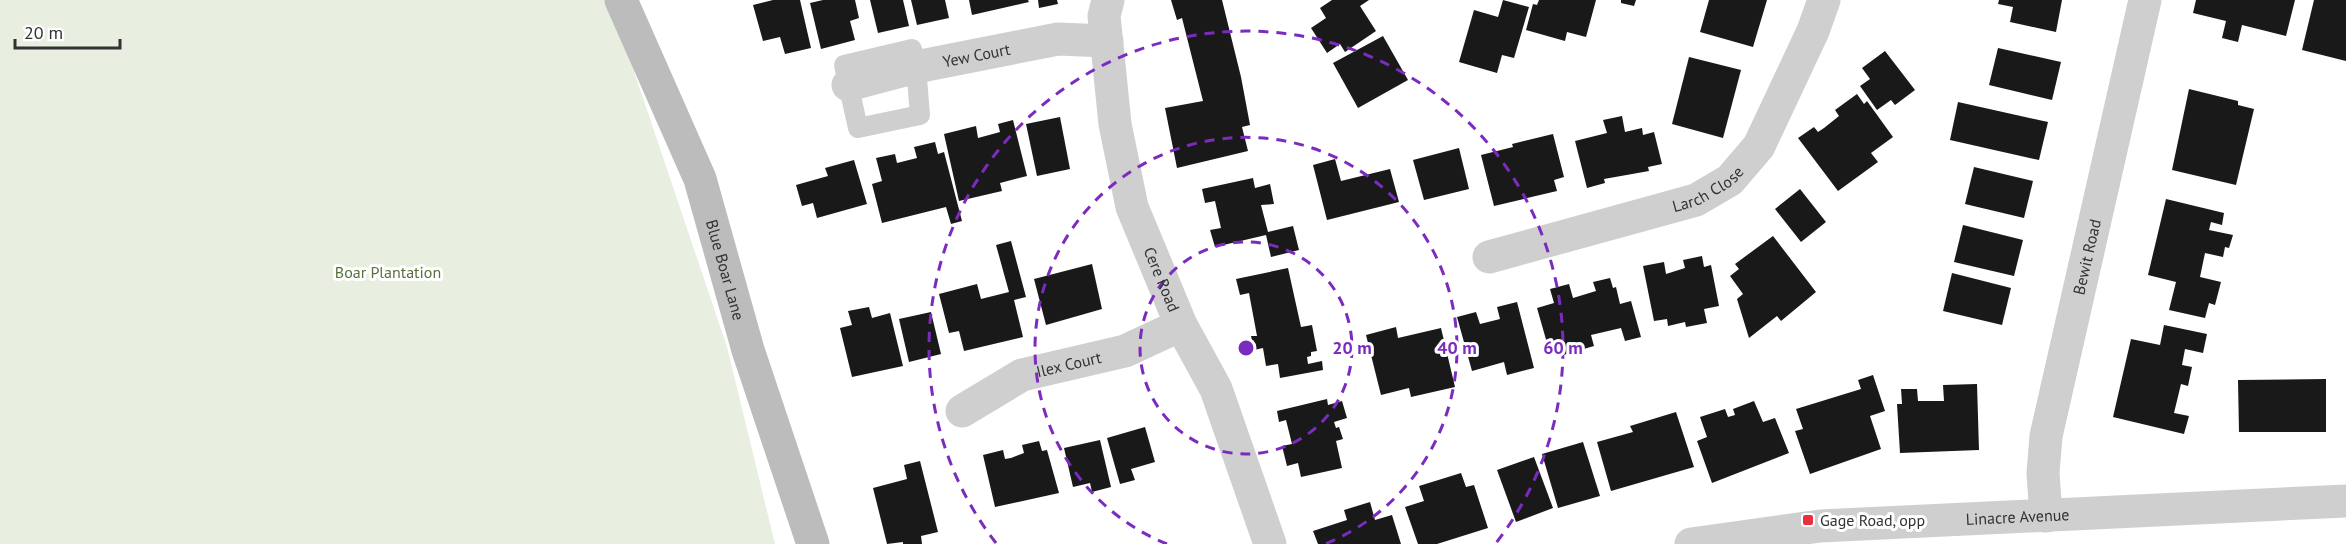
<svg xmlns="http://www.w3.org/2000/svg" width="2346" height="544" font-family="'PT Sans',sans-serif">
	<style>
		.green { fill: #e8eee0 }
		.building { fill: #191919 }
		.lines { fill: none; stroke-linecap: round; stroke-linejoin: round }
		.lane { stroke: #cfcfcf; stroke-width: 20 }
		.street { stroke: #cfcfcf; stroke-width: 33 }
		.secondary { stroke: #bcbcbc; stroke-width: 33 }
		.ring { fill: none; stroke: #7b2cbf; stroke-width: 3; stroke-dasharray: 10 8 }
		.poi-dot { fill: #ed2f42; stroke: #fff; stroke-width: 2 }
		.labels { text-anchor: middle; dominant-baseline: central; stroke-width: 6; stroke-linejoin: round; paint-order: stroke }
		.street-label { font-size: 16px; fill: #323232; stroke: #fff }
		.park-label { font-size: 16px; fill: #56703c; stroke: #fff }
		.poi-label { font-size: 16px; fill: #323232; stroke: #fff; text-anchor: start }
		.centre { fill: #7b2cbf; stroke: #fff; stroke-width: 3 }
		.ring-label { font-size: 18px; text-anchor: middle; font-weight: bold; fill: #7b2cbf; stroke: #fff; stroke-width: 6; stroke-linejoin: round; paint-order: stroke }
	</style>
	<rect width="100%" height="100%" fill="#fff"/>
	<polygon class="green" points="0,0 607,0 619,27 727,347 775,544 0,544"/>
	<g class="building">
		<polygon points="773,0 800,0 811,48 785,54 780,37 763,41 753,5"/>
		<polygon points="823,0 855,0 859,18 850,21 855,40 821,49 810,3"/>
		<polygon points="870,0 903,0 909,26 878,33"/>
		<polygon points="911,0 945,0 949,18 917,25"/>
		<polygon points="969,0 1028,0 1029,2 972,15"/>
		<polygon points="1038,0 1057,0 1058,4 1039,8"/>
		<polygon points="1171,0 1222,0 1241,77 1250,125 1242,127 1248,151 1177,168 1165,108 1203,101 1182,18 1177,20"/>
		<polygon points="1332,0 1369,0 1360,6 1376,31 1345,52 1340,44 1327,53 1311,28 1326,18 1320,8"/>
		<polygon points="1503,0 1529,7 1514,58 1502,55 1497,73 1459,62 1474,10 1498,17"/>
		<polygon points="1539,0 1596,0 1586,37 1567,32 1565,41 1526,30 1533,4 1537,5"/>
		<polygon points="1621,0 1636,0 1634,6 1621,3"/>
		<polygon points="1709,0 1767,0 1753,47 1700,32"/>
		<polygon points="1999,0 2062,0 2056,32 2010,22 2013,7 1998,4"/>
		<polygon points="2196,0 2295,0 2286,36 2242,25 2238,42 2222,38 2226,21 2193,13"/>
		<polygon points="2314,0 2346,0 2346,61 2302,50"/>
		<polygon points="1383,36 1408,80 1358,108 1333,63"/>
		<polygon points="1998,48 2061,62 2052,100 1989,85"/>
		<polygon points="1885,51 1915,90 1895,105 1891,100 1877,110 1860,86 1870,79 1862,68"/>
		<polygon points="1689,57 1741,70 1723,138 1672,124"/>
		<polygon points="2189,89 2238,101 2238,105 2254,109 2236,185 2172,170"/>
		<polygon points="1857,94 1864,104 1867,101 1893,137 1871,153 1878,162 1838,191 1798,138 1814,127 1818,132 1824,128 1839,116 1835,110"/>
		<polygon points="1958,102 2048,122 2039,160 1950,140"/>
		<polygon points="1622,116 1625,132 1642,128 1643,135 1654,132 1662,164 1648,167 1649,171 1604,179 1605,183 1587,188 1575,141 1607,133 1603,120"/>
		<polygon points="1060,117 1070,169 1037,176 1026,124"/>
		<polygon points="1013,120 1027,176 1000,183 1002,191 959,201 944,134 976,126 978,138 1000,132 998,124"/>
		<polygon points="1553,134 1564,177 1554,180 1557,191 1494,206 1481,155 1513,147 1512,144"/>
		<polygon points="935,142 938,154 944,152 962,221 951,224 946,207 882,223 872,184 882,181 876,158 895,154 897,163 917,158 914,147"/>
		<polygon points="1459,148 1469,189 1424,200 1413,160"/>
		<polygon points="1335,159 1341,181 1390,169 1399,202 1327,220 1313,165"/>
		<polygon points="854,160 867,204 817,218 813,203 802,206 796,185 828,176 825,168"/>
		<polygon points="1974,167 2033,181 2024,218 1965,204"/>
		<polygon points="1253,178 1255,188 1270,184 1274,204 1261,205 1268,232 1293,226 1299,250 1271,257 1266,235 1215,247 1210,230 1221,228 1215,201 1205,203 1202,189"/>
		<polygon points="1800,189 1826,222 1801,242 1775,209"/>
		<polygon points="2166,199 2224,213 2222,225 2211,222 2209,230 2233,235 2229,248 2225,247 2223,257 2205,253 2200,277 2221,282 2215,305 2209,303 2205,318 2169,310 2176,282 2148,275"/>
		<polygon points="1963,225 2023,240 2014,276 1954,262"/>
		<polygon points="1773,236 1816,292 1781,321 1777,316 1749,338 1737,299 1743,294 1730,276 1739,269 1735,264"/>
		<polygon points="1011,241 1026,297 1014,300 1023,337 964,351 959,331 949,333 939,294 977,284 981,299 1009,292 996,245"/>
		<polygon points="1702,256 1704,267 1711,265 1719,306 1704,309 1707,323 1686,327 1685,322 1668,326 1667,319 1654,321 1643,266 1664,262 1666,274 1685,268 1683,260"/>
		<polygon points="1092,264 1102,309 1046,325 1034,279"/>
		<polygon points="1288,268 1301,327 1312,325 1317,351 1311,352 1311,356 1307,357 1308,364 1322,361 1323,370 1280,378 1278,364 1266,366 1263,348 1254,350 1251,336 1257,336 1249,293 1240,295 1236,279"/>
		<polygon points="1952,273 2011,288 2002,325 1943,311"/>
		<polygon points="1610,278 1613,288 1616,287 1620,304 1631,301 1641,337 1625,341 1621,328 1591,335 1594,346 1563,355 1559,339 1547,343 1537,308 1554,303 1550,289 1569,284 1573,298 1596,291 1593,282"/>
		<polygon points="1517,302 1534,368 1507,375 1504,362 1472,371 1457,317 1476,312 1480,324 1500,319 1497,307"/>
		<polygon points="869,307 872,318 890,313 903,366 852,377 840,328 852,325 848,311"/>
		<polygon points="931,312 941,354 909,362 899,319"/>
		<polygon points="2164,325 2207,334 2203,353 2185,349 2182,365 2192,367 2188,386 2181,384 2174,413 2189,416 2184,434 2113,417 2131,339 2160,345"/>
		<polygon points="1396,327 1398,338 1441,328 1455,387 1411,397 1409,388 1381,395 1366,335"/>
		<polygon points="1873,375 1885,411 1870,416 1881,449 1810,474 1795,431 1803,429 1796,409 1861,389 1858,380"/>
		<polygon points="2326,379 2326,432 2239,432 2238,380"/>
		<polygon points="1977,384 1979,450 1900,453 1897,404 1902,404 1901,389 1917,389 1918,401 1944,401 1943,385"/>
		<polygon points="1327,399 1328,405 1342,401 1347,418 1334,422 1336,428 1339,427 1343,439 1336,441 1342,468 1301,477 1298,463 1287,466 1282,446 1292,444 1286,420 1279,422 1277,411"/>
		<polygon points="1754,401 1763,422 1775,418 1789,453 1712,483 1697,441 1707,437 1700,417 1725,409 1728,417 1735,415 1733,409"/>
		<polygon points="1676,412 1694,467 1611,491 1597,442 1633,432 1630,426"/>
		<polygon points="1145,427 1155,462 1131,469 1135,480 1120,484 1107,438"/>
		<polygon points="1100,440 1111,487 1092,492 1090,483 1073,487 1064,448"/>
		<polygon points="1039,441 1042,451 1047,450 1059,493 995,507 983,455 1003,450 1005,459 1011,458 1024,453 1022,445"/>
		<polygon points="1583,442 1600,496 1558,508 1542,454"/>
		<polygon points="1534,457 1553,508 1516,522 1497,470"/>
		<polygon points="920,461 938,532 921,536 922,544 903,544 903,542 887,544 873,488 907,479 904,465"/>
		<polygon points="1461,473 1466,487 1474,485 1488,528 1437,544 1418,544 1405,507 1424,501 1419,486"/>
		<polygon points="1370,502 1375,520 1392,515 1401,544 1318,544 1313,531 1347,520 1344,510"/>
	</g>
	<g class="lines">
		<polygon class="lane" points="912,49 916,67 920,115 858,128 844,65"/>
		<g class="street">
			<path id="s1" d="M 1108,0 L 1104,16 L 1115,124 L 1132,207 L 1181,325 L 1216,389 L 1270,544"/>
			<path id="s2" d="M 848,85 L 916,67 L 1058,39 L 1107,41"/>
			<path id="s3" d="M 1489,257 L 1696,200 L 1730,180 L 1759,146 L 1813,31 L 1824,0"/>
			<path id="s4" d="M 962,411 L 1022,375 L 1125,351 L 1181,325"/>
			<path id="s5" d="M 2046,516 L 2043,473 L 2046,436 L 2145,0"/>
			<path id="s6" d="M 1691,544 L 1820,526 L 2346,501"/>
		</g>
		<path class="secondary" id="s7" d="M 621,0 L 700,179 L 748,350 L 813,544"/>
	</g>
	<g class="ring">
		<circle cx="1246" cy="348" r="106"/>
		<path d="M1167 544A211 211 0 1 1 1325 544"/>
		<path d="M996 543A317 317 0 1 1 1496 543"/>
	</g>
	<rect class="poi-dot" x="1802" y="514" width="12" height="12" rx="3"/>
	<g class="labels">
		<g class="street-label">
			<text stroke="none"><textPath href="#s2" startOffset="132">Yew Court</textPath></text>
			<text stroke="none"><textPath href="#s3" startOffset="230">Larch Close</textPath></text>
			<text stroke="none"><textPath href="#s5" startOffset="264">Bewit Road</textPath></text>
			<text stroke="none"><textPath href="#s7" startOffset="290">Blue Boar Lane</textPath></text>
			<text stroke="none"><textPath href="#s1" startOffset="288">Cere Road</textPath></text>
			<text stroke="none"><textPath href="#s4" startOffset="118">Ilex Court</textPath></text>
			<text stroke="none"><textPath href="#s6" startOffset="328">Linacre Avenue</textPath></text>
		</g>
		<g class="park-label">
			<text x="388" y="272">Boar Plantation</text>
		</g>
		<g class="poi-label">
			<text x="1820" y="520">Gage Road, opp</text>
		</g>
	</g>
	<circle cx="1246" cy="348" r="9" class="centre"/>
	<g class="ring-label">
		<text x="1352" y="354">20 m</text>
		<text x="1457" y="354">40 m</text>
		<text x="1563" y="354">60 m</text>
	</g>
	<path d="M15 39v9h105v-9" fill="none" stroke="#323232" stroke-width="3"/>
	<text x="24" y="39" font-size="18" fill="#323232" stroke="#ffffff" stroke-width="4.5" paint-order="stroke">20 m</text>
</svg>
